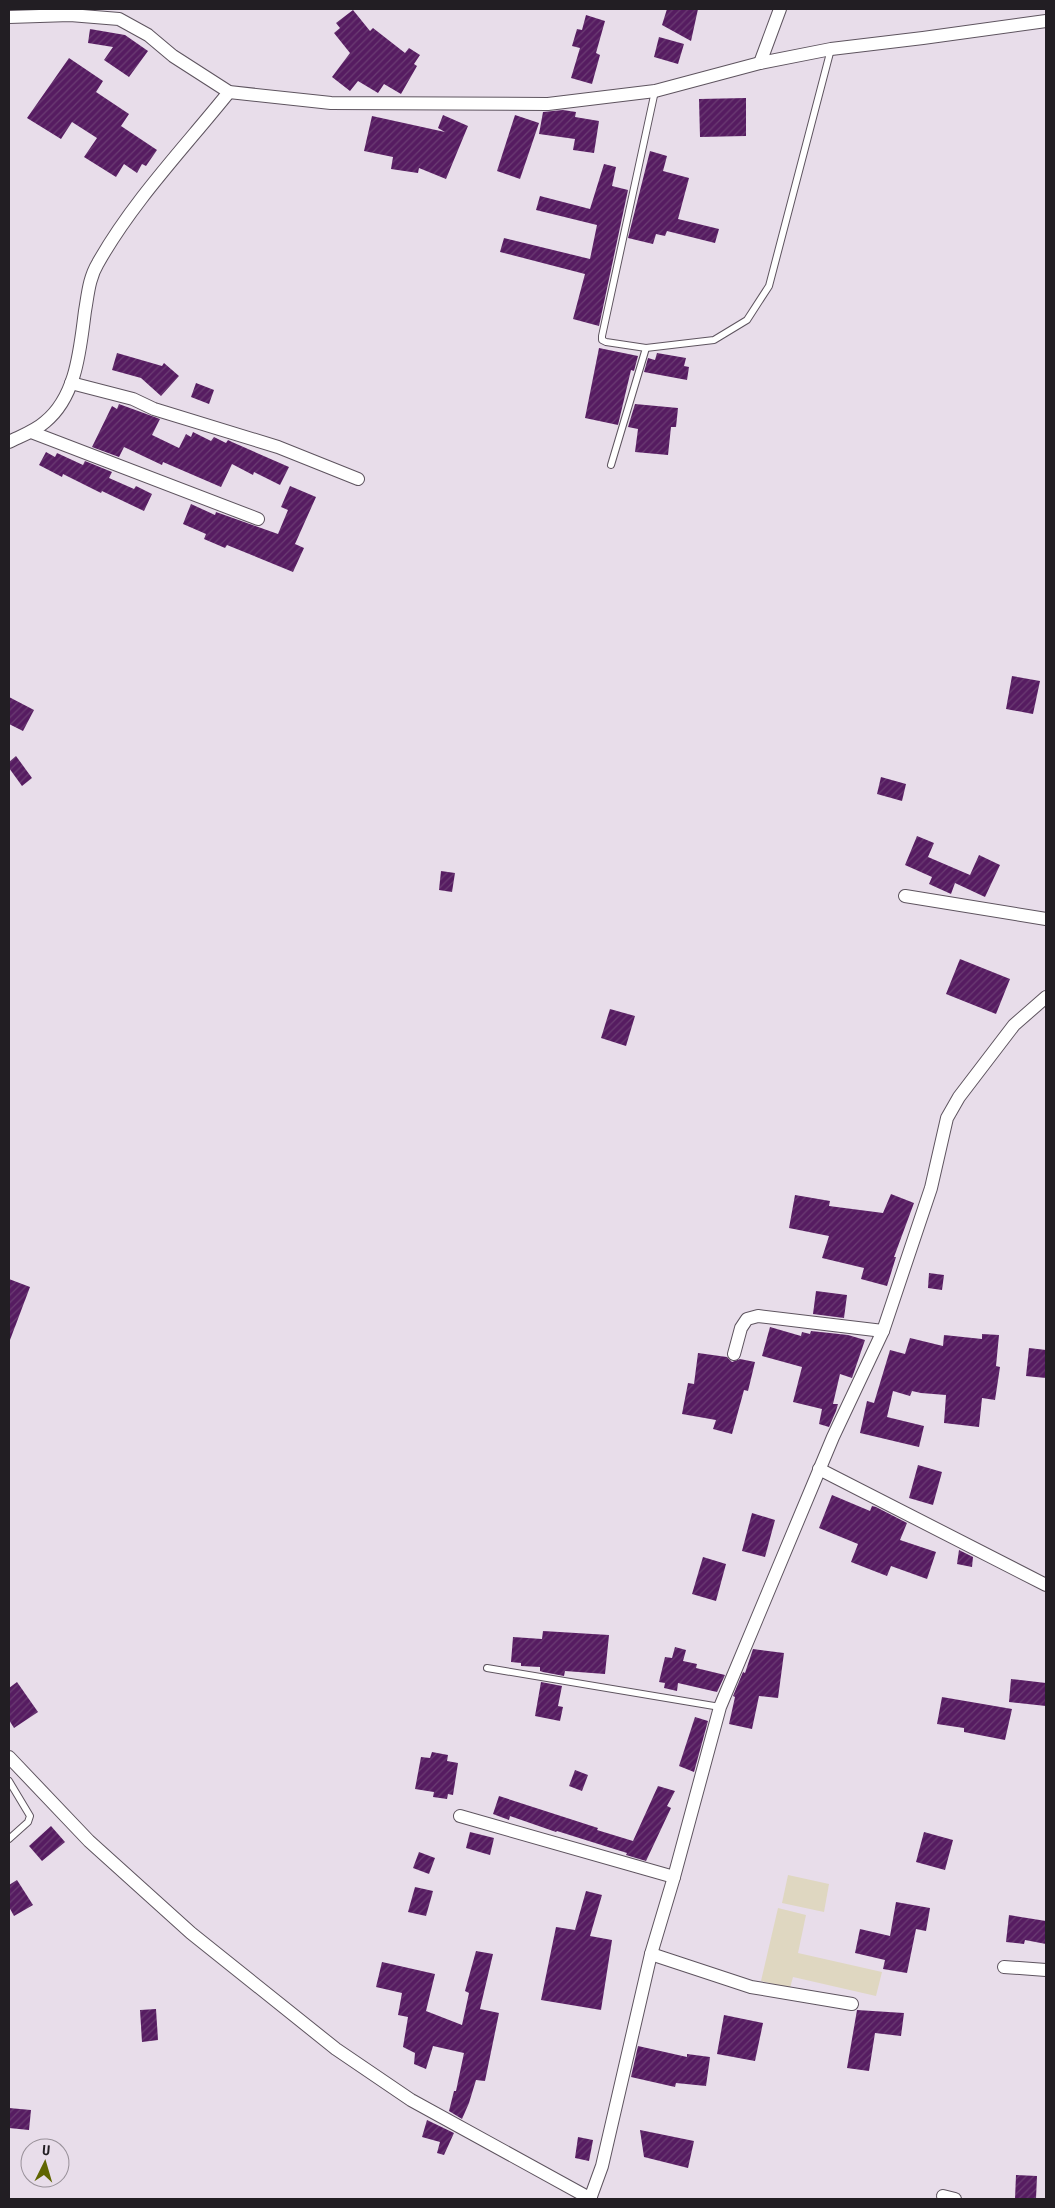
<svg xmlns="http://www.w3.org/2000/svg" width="1055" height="2208" font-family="'Roboto Condensed',sans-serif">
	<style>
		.education { fill: #dfd7c1 }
		.building { fill: url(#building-hatch) }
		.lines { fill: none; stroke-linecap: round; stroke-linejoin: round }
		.service-casing { stroke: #5e545f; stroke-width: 8 }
		.minor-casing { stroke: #5e545f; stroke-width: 14 }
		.service { stroke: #fff; stroke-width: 6 }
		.minor { stroke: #fff; stroke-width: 12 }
	</style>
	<defs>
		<pattern id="building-hatch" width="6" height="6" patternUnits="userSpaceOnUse" patternTransform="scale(1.25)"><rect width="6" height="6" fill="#561c61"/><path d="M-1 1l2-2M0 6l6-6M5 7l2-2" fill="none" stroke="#6b3c73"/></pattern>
	</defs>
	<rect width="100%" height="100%" fill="#e8ddea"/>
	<g class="education">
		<polygon points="788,1875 829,1884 824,1912 782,1903"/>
		<polygon points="778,1908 806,1915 798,1953 882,1972 876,1996 793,1977 790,1988 761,1981"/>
	</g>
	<g class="building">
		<polygon points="667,9 698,9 691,41 662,25"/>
		<polygon points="353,10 370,31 373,28 405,53 409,48 420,55 414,64 417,66 401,94 384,84 378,93 358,81 350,91 332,77 350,53 334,33 340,28 336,23"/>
		<polygon points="586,15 605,21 596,53 600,55 592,84 571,78 580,48 572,46 577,29 582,30"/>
		<polygon points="90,29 125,35 148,51 129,77 104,60 113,47 88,43"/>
		<polygon points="659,37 684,44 678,64 654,57"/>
		<polygon points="69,58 103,81 96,92 129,114 121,126 157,150 146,166 142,164 137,173 124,164 116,177 84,157 97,138 72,122 61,139 27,118"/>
		<polygon points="746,98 746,136 700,137 699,99"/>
		<polygon points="563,110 576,112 575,117 599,121 594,153 573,150 575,139 539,134 543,112"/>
		<polygon points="443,115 468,126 446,179 419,168 418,173 391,169 393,157 364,151 372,116 445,132 438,128"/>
		<polygon points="515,115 539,123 520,179 497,171"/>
		<polygon points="650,151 667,156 663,171 689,178 678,219 719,229 715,243 667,231 665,236 656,234 653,244 628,238"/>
		<polygon points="604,164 616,167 612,186 628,190 599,326 573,319 585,274 500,252 504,238 590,259 597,225 536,210 540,196 590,209"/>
		<polygon points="599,348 638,356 634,371 631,370 618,425 585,418"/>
		<polygon points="117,353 162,366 164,363 179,376 161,396 141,378 112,370"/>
		<polygon points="657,353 686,358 684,366 689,367 687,380 644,372 648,358 655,360"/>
		<polygon points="196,383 214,390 209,404 191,397"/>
		<polygon points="119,404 160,419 152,435 179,448 186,434 191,437 193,432 211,441 214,437 226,443 228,440 232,442 289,467 280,485 254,472 253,475 232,464 221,487 163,462 162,465 124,447 119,457 92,447 112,406 117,409"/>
		<polygon points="635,404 678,408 676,427 671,427 668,455 635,452 638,429 628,427"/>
		<polygon points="46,452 55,457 57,453 83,465 85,461 112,472 109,478 134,489 136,486 152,494 144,511 102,491 101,493 63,474 62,477 39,465"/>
		<polygon points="290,486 316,497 295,544 304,548 293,572 227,545 225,548 204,539 206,534 183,524 191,504 215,515 216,512 278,534 288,510 281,507"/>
		<polygon points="1012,676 1040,681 1033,714 1006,709"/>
		<polygon points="9,697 34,710 23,731 9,724"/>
		<polygon points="16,756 32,778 22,786 9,768 9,762"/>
		<polygon points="881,777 906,784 902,801 877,794"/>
		<polygon points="917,836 934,843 928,857 970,875 979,855 1000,865 985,897 955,883 951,894 929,884 932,877 905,865"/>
		<polygon points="441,871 455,873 452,892 439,890"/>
		<polygon points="960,959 1010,979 996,1014 946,994"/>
		<polygon points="610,1009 635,1016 626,1046 601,1038"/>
		<polygon points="891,1194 914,1203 894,1257 896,1257 887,1286 861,1279 864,1268 822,1258 829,1236 789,1228 795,1195 830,1201 829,1206 883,1213"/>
		<polygon points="929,1273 944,1275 942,1290 928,1288"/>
		<polygon points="9,1279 30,1287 10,1340 9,1340"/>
		<polygon points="816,1291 847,1295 844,1318 813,1314"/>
		<polygon points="770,1327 801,1336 802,1332 810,1334 811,1331 848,1335 865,1340 852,1378 840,1374 833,1404 838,1404 836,1411 829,1427 819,1424 822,1409 793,1402 802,1367 762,1356"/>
		<polygon points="982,1334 999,1335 996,1366 1000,1367 995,1400 982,1398 979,1427 944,1423 946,1395 921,1393 912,1391 910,1396 893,1391 887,1417 924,1426 919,1447 860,1433 867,1401 874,1403 890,1350 905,1354 910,1338 943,1346 944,1335 982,1339"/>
		<polygon points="1029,1348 1046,1350 1046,1378 1026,1376"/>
		<polygon points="698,1353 727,1357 732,1362 740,1359 755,1362 748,1391 744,1390 732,1434 713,1429 716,1420 682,1414 688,1383 694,1384"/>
		<polygon points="918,1465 942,1472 933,1505 909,1498"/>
		<polygon points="832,1495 870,1511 872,1506 876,1507 907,1523 900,1540 936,1552 927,1579 891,1566 887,1576 851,1562 858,1544 819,1528"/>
		<polygon points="752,1513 775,1520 765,1557 742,1551"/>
		<polygon points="959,1550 973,1557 972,1567 957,1564"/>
		<polygon points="703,1557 726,1564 716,1601 692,1594"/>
		<polygon points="543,1631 609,1635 605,1674 565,1671 564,1676 543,1672 540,1671 540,1667 521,1666 521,1663 511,1662 513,1637 542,1639"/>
		<polygon points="675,1647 686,1650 683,1661 697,1664 696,1668 725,1675 717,1692 678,1683 677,1691 664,1688 665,1683 659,1682 665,1657 672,1658"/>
		<polygon points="753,1649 784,1653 778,1698 759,1696 752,1729 729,1724 735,1697 733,1696 743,1672 745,1673"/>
		<polygon points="1011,1679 1046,1683 1046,1706 1009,1702"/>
		<polygon points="17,1682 38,1712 14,1728 9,1720 9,1688"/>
		<polygon points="541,1682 562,1686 558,1706 563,1707 560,1721 535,1716"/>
		<polygon points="942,1697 1012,1709 1005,1740 964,1732 964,1728 937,1724"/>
		<polygon points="695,1717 708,1721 694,1772 679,1766"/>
		<polygon points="432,1752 448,1755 447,1761 458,1763 453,1795 448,1794 447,1799 433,1797 434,1792 415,1789 421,1757 430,1758"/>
		<polygon points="575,1770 588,1775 582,1791 569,1786"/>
		<polygon points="658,1786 675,1791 667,1806 671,1808 646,1861 626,1855 627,1853 557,1831 556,1832 510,1816 509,1820 493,1814 499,1796 598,1828 597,1830 633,1841"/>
		<polygon points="51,1826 65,1842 42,1861 29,1846"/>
		<polygon points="470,1832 494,1838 490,1855 466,1848"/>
		<polygon points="924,1832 953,1840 945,1870 916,1862"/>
		<polygon points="419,1852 435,1858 429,1874 413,1868"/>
		<polygon points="17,1880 33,1905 14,1916 9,1907 9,1885"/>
		<polygon points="415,1887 433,1891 426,1916 408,1912"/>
		<polygon points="586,1891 602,1895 590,1936 612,1940 601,2010 541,2000 556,1927 575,1930"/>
		<polygon points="896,1902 930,1908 926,1931 916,1929 907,1973 883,1969 885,1960 855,1953 860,1929 890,1936"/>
		<polygon points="1009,1915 1046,1921 1046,1944 1025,1940 1024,1944 1006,1942"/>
		<polygon points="476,1951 493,1954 480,2009 499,2013 485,2081 476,2080 469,2103 462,2119 449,2111 454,2091 456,2091 464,2053 433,2046 426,2069 414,2064 415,2053 403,2047 408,2017 398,2015 402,1993 376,1987 382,1962 435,1974 426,2011 462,2025 469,1993 465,1991"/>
		<polygon points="156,2009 158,2040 142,2042 140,2010"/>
		<polygon points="857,2010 904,2013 901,2036 875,2033 869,2071 847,2068"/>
		<polygon points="724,2015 763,2023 755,2061 717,2054"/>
		<polygon points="638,2046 687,2057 687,2054 710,2057 706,2086 676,2083 675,2087 631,2077"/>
		<polygon points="9,2108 31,2110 29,2130 9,2128"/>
		<polygon points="427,2120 454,2133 444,2155 437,2153 440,2142 422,2137"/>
		<polygon points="640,2130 694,2141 688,2168 644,2157"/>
		<polygon points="578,2137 593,2140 589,2161 575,2158"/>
		<polygon points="1016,2175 1037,2176 1036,2199 1015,2199"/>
	</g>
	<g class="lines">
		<g class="service-casing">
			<g id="service">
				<polyline points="655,91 602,336 602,340 606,342 646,348 714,340 747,320 769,286 831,49"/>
				<polyline points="611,465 646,348"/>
				<polyline points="487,1668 720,1707"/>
				<polyline points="9,1781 30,1816 28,1822 9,1839"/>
			</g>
		</g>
		<g class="minor-casing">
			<g id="minor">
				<polyline points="9,17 70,15 119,19 148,35 173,56 229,92 331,103 548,104 655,91 760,63 831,49 923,38 1046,21"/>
				<polyline points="760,63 780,9"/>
				<polyline points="71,383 133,399 154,409 278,447 358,479"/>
				<polyline points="31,432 258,519"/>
				<path d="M 9,442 C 21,436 35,431 45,422 C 77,396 80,348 85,311 C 88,294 89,278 98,263 C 133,201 184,148 229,92"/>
				<polyline points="905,896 1046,919"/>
				<polyline points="734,1354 741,1328 747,1319 758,1316 883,1331"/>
				<polyline points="819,1469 1046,1585"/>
				<polyline points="9,1757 89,1841 191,1933 336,2049 411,2100 591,2199"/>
				<polyline points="460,1816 674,1877"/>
				<polyline points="651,1954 751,1987 852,2004"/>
				<polyline points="1004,1967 1046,1970"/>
				<polyline points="943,2196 955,2199"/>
				<polyline points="590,2199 602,2166 651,1954 674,1877 720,1707 833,1437 883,1331 931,1188 947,1118 959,1097 1014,1025 1046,997"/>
			</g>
		</g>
		<use href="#service" class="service"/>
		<use href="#minor" class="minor"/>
	</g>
	<rect width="1055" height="2208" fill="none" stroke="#221e23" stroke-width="20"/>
	<g transform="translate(45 2163) rotate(5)"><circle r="24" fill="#e8ddea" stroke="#99919a"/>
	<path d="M0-4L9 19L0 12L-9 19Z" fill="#606501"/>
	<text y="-8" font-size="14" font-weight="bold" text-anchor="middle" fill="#221e23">U</text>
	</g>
</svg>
